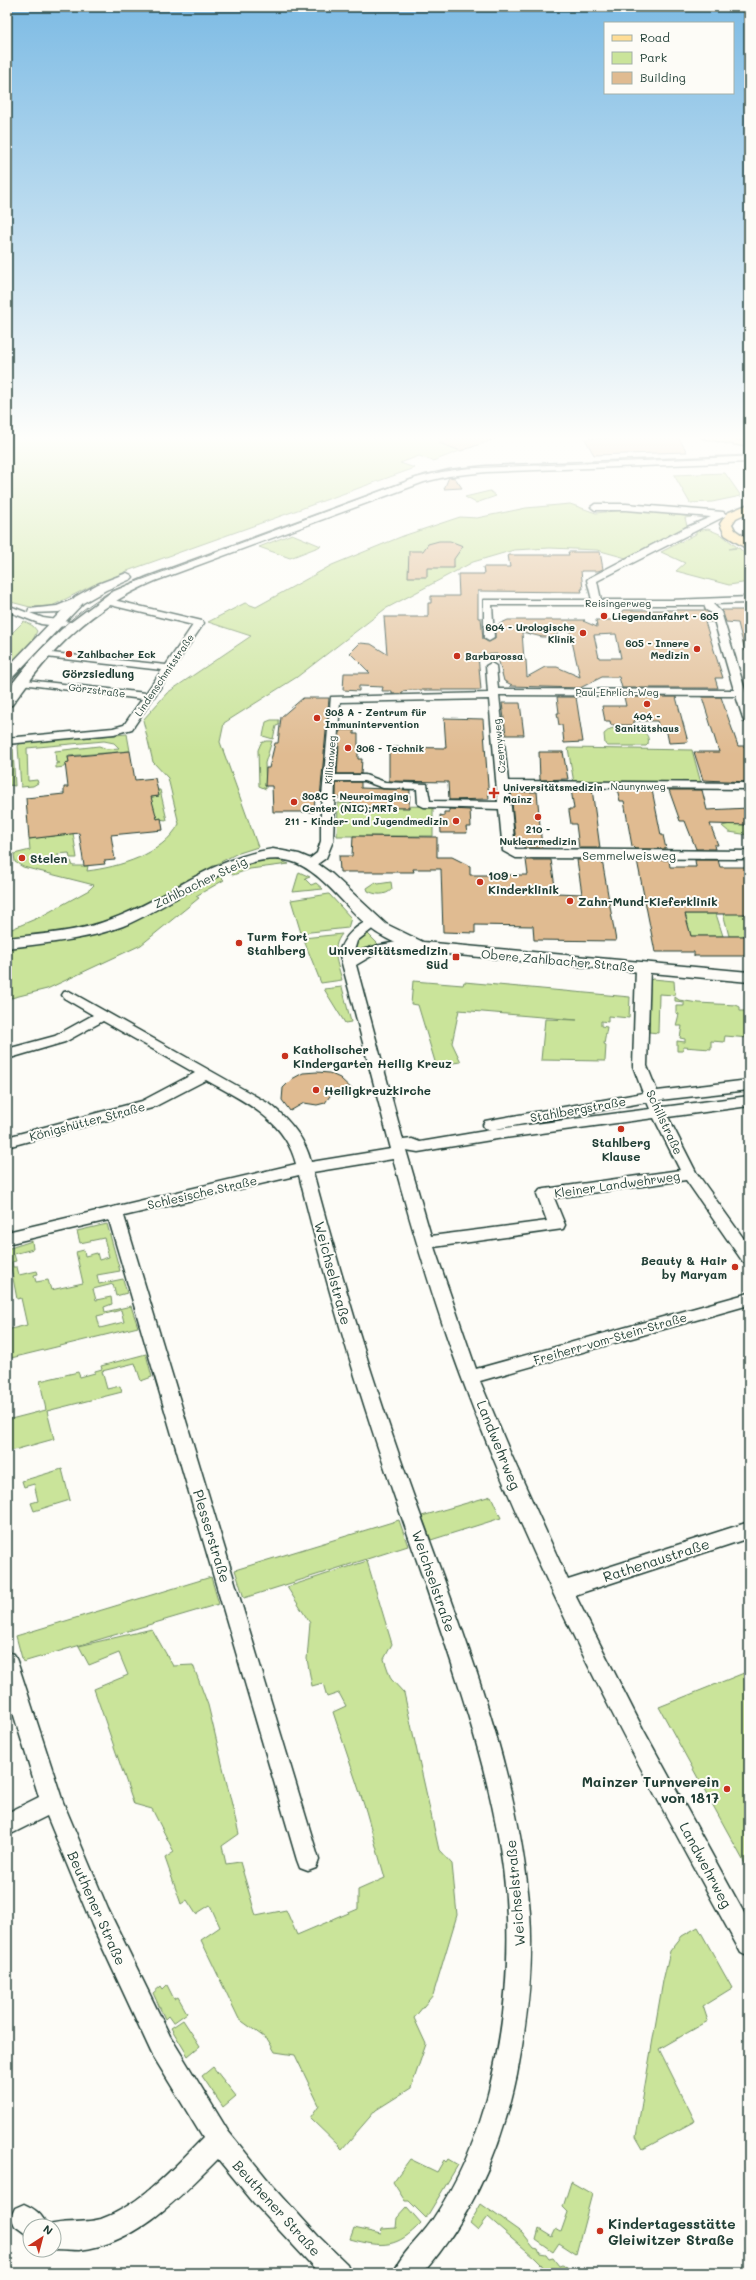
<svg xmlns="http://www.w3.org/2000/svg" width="756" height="2280" font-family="Mali,sans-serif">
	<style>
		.green { fill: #cae49a; stroke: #749067; fill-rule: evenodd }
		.building { fill: #e0bb91; stroke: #1f3d34; fill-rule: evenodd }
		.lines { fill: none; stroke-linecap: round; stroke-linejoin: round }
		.minor-casing { stroke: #1f3d34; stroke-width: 3 }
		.tertiary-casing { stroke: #1f3d34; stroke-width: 3 }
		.primary-casing { stroke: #1f3d34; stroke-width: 3 }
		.minor { fill: #fdfcf7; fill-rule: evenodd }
		.tertiary { fill: #fdfcf7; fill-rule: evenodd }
		.primary { fill: #ffdd96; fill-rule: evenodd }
		.tram { stroke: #1f3d34; stroke-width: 1 }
		.poi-dot { fill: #c8321e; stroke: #fdfcf7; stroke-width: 1.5 }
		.labels { text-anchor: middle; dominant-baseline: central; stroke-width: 4; stroke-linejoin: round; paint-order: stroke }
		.far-street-label { font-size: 10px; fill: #1f3d34; stroke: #fdfcf7 }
		.far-poi-label { font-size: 10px; font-weight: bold; fill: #1f3d34; stroke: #fdfcf7; text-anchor: start }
		.far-neighbourhood-label { font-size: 11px; font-weight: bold; fill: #1f3d34; stroke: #fdfcf7 }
		.street-label { font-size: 12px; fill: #1f3d34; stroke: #fdfcf7 }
		.poi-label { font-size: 12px; font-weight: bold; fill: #1f3d34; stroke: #fdfcf7; text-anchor: start }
		.near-street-label { font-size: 14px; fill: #1f3d34; stroke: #fdfcf7 }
		.near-poi-label { font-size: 14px; font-weight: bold; fill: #1f3d34; stroke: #fdfcf7; text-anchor: end }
	</style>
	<rect width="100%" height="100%" fill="#fdfcf7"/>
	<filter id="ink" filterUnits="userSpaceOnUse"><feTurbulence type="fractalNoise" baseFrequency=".025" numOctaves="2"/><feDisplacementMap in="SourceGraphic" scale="8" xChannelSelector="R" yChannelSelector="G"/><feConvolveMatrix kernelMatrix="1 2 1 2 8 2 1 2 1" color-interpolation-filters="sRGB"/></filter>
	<g filter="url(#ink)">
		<g class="green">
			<polygon points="7,435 503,435 433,461 419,456 400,463 415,468 127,571 100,584 93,585 52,606 30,607 7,601"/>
			<polygon points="725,473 741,496 712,502 690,503 674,475"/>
			<polygon points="490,491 496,496 476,503 465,497"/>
			<path d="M 570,504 L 596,513 L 632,509 L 691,517 L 685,518 L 687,526 L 626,558 L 597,550 L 550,548 L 514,550 L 473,562 L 385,609 L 297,677 L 224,723 L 220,742 L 258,847 L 236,854 L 177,885 L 190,893 L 220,876 L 224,880 L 196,896 L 199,898 L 141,945 L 47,989 L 7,999 L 7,931 L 40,917 L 89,890 L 94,885 L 23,867 L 15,862 L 14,854 L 30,850 L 29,839 L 73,833 L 77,858 L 70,858 L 69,853 L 58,854 L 59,862 L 71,861 L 73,866 L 88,866 L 87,871 C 119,867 162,855 179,824 L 168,778 L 153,762 L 143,720 L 167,693 L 251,636 L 208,622 L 245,603 L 256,607 L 332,565 L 403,536 L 460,517 L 477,518 L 526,508 Z"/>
			<polygon points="708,529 722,535 737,547 729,549 739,548 749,557 749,582 729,585 676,571 685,563 661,552 696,534 696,531"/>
			<polygon points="292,534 321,546 290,558 259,547"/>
			<polygon points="24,621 33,626 37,631 32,642 7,669 7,638"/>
			<polygon points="271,720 279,720 279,725 276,726 273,739 263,736 266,722"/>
			<path d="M 618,727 C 628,727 652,728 648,744 L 646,746 L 608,746 L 605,744 L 604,734 L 610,729 Z"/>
			<polygon points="127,734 130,751 68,756 69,762 65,763 64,767 56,768 56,763 60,763 56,762 55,751 99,746 107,749 119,748 114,743 104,741 27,748 28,781 37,780 38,783 33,786 21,787 18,746 20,743"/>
			<polygon points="266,741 272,741 265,763 266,789 259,786 258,750 261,743"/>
			<polygon points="568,748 692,750 701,783 574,783"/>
			<polygon points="7,749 13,749 15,786 9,785"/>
			<polygon points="157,790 160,790 167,820 157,819 146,798 158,796"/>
			<polygon points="338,803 351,804 351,807 433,806 433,836 337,836"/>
			<polygon points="730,824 749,825 749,835 729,832 722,826"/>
			<polygon points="260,860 278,860 289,864 250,869 233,875 228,872"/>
			<polygon points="299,872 310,877 305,879 311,885 316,883 323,889 293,892"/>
			<path d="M 376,882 L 378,884 L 391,882 L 392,889 C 386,896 375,895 368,891 L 367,888 Z"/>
			<polygon points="329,894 351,918 348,928 301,933 291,900"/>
			<polygon points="723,913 749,914 749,936 729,936"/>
			<polygon points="685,914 716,914 723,936 691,936"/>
			<polygon points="367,933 378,944 354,953 357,941"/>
			<path d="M 342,934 C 330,949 338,964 342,980 L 321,983 L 303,938 Z"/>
			<polygon points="653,979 674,981 675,995 659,994 658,1033 649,1032 650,980"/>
			<polygon points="413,981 463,985 464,982 630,997 629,1018 608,1016 608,1022 601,1021 601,1026 607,1027 604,1044 606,1045 605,1061 541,1060 545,1019 577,1020 459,1010 452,1043 461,1062 436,1065 418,1005 411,1004"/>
			<polygon points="342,987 351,1022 345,1023 324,989"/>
			<polygon points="675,997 679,1000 698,1003 736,1005 740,1007 740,1011 747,1011 749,1014 749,1038 725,1036 724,1042 711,1041 711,1049 683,1047 683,1051 677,1051 677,1041 685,1042 685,1039 680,1038 682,1026 676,1026 679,1014 676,1013 676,1006 684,1006 684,1002 675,1001"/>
			<path d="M 107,1224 L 120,1271 L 97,1275 L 99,1284 L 123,1279 L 127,1293 L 116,1296 L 113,1284 L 93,1289 L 96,1300 L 111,1297 L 112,1304 L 104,1307 L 105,1312 L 131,1306 L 138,1327 L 7,1359 L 7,1330 L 27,1325 L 21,1298 L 17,1299 L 7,1247 L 10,1248 L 32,1241 L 33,1249 L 14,1254 L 16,1261 L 12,1262 L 13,1267 L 17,1267 L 19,1275 L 37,1271 L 38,1274 L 34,1275 L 36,1282 L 48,1280 L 51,1290 L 83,1283 L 76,1252 L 84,1250 L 85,1256 L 97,1253 L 99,1260 L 109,1257 L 104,1238 L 80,1243 L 77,1231 ZM 121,1310 L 124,1322 L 100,1328 L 97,1316 Z"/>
			<polygon points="146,1354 152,1377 141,1381 135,1363 102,1371 107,1389 120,1386 122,1392 47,1411 54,1439 7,1452 7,1420 46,1410 40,1381 78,1372 80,1377 95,1373 95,1371 102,1369 101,1366"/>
			<polygon points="62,1469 70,1500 34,1511 31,1503 38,1501 34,1484 24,1487 22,1481"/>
			<polygon points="491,1496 501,1518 431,1540 422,1516"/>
			<polygon points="399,1520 408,1546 244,1598 235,1570"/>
			<polygon points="367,1561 392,1644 384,1659 391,1679 404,1693 439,1850 452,1864 457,1915 433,1995 414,2018 426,2044 411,2088 376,2110 342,2149 310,2118 319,2105 295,2055 275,2052 268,2040 239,2019 201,1940 220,1927 210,1905 196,1914 187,1900 181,1904 165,1858 174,1852 152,1809 134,1804 94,1689 128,1675 119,1653 89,1665 79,1646 152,1629 173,1666 193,1665 208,1705 239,1834 222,1846 226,1864 240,1862 256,1916 286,1910 297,1935 358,1909 358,1890 385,1878 366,1811 333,1712 346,1706 339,1693 327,1697 323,1683 312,1686 307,1659 310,1623 287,1587"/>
			<polygon points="211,1577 219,1604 23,1662 16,1636"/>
			<polygon points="749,1671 749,1871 659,1707"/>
			<polygon points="698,1927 732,1988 703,2006 708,2021 659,2049 695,2121 643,2149 636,2137 663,1981 670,1951 682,1936"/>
			<polygon points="167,1985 174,1999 178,1997 187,2013 173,2023 168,2016 165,2019 153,1993 161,1986 163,1989"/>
			<polygon points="183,2020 200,2046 188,2056 171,2028"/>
			<polygon points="213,2067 236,2096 223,2107 202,2076"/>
			<polygon points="410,2159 437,2172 444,2160 446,2162 448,2159 458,2165 426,2218 409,2201 405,2201 393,2182"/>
			<polygon points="571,2182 592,2194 576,2254 559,2243 553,2252 536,2240 539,2229 552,2237 556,2229 561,2232 568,2212 563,2207"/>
			<polygon points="481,2204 522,2233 534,2248 538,2249 540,2254 546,2255 549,2259 553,2258 559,2266 562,2265 567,2267 568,2273 543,2273 542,2265 535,2258 488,2217 478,2230 470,2223"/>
			<path d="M 407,2207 L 421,2223 C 397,2248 384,2248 350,2239 L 354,2228 L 381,2234 L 382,2229 L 396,2228 L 397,2218 Z"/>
		</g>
		<g class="building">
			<polygon points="461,435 499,435 500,437 461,451 439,443"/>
			<polygon points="613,435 677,435 687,452 594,455 585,439 613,438"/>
			<polygon points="449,477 455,478 462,488 444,489"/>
			<polygon points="439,541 450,541 463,546 454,559 454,568 427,568 427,577 408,577 409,551 423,551 428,544"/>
			<path d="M 568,552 L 600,552 L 603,569 L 598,571 L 581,571 L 583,589 L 581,589 L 582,592 L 478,591 L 478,618 L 481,618 L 483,639 L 488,642 L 495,639 L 495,626 L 508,620 L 585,620 L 583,621 L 597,627 L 596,620 L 622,620 L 623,610 L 704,610 L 711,614 L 713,622 L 705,622 L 723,678 L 715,678 L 718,688 L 622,688 L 619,677 L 602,677 L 580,688 L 510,686 L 512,685 L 504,681 L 497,654 L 478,655 L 481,690 L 410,690 L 403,691 L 402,694 L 392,694 L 392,691 L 382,691 L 383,687 L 359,686 L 359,691 L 343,690 L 344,673 L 370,673 L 350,653 L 360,643 L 371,644 L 387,654 L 384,617 L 428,617 L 428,603 L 431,603 L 431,596 L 459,596 L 458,574 L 484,574 L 483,567 L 510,567 L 508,555 L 569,555 ZM 569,628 L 580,677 L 557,667 L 545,667 L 527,677 L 526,660 L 524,660 L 522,632 L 542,637 L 552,637 ZM 616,634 L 621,658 L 599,658 L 594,635 Z"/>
			<polygon points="722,610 749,610 749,650 745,651 738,623 726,622"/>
			<polygon points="557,697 576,697 583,742 564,743 562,725 559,725 557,713 559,713"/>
			<polygon points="624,697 676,697 688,742 669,743 666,728 659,728 657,721 634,721 634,725 611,725 610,721 605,721 602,706 626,706"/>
			<polygon points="702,697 721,697 738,746 747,746 749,782 703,780 694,752 719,752"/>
			<polygon points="303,698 329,698 320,798 315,798 314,812 273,812 272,786 265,786 266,768 269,768 275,743 278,743 281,717"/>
			<polygon points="502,703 520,703 524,735 506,735"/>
			<polygon points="444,718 483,719 489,799 449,800 448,782 389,781 389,747 446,748"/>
			<polygon points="340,730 354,730 354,734 358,734 358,759 362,759 361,774 337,774"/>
			<polygon points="130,751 135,780 155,778 159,796 151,797 157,819 161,818 163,830 111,835 115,860 104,861 105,864 84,866 79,833 29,839 26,798 64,794 64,787 68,787 65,763 69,762 68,757"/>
			<polygon points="539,752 563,752 568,779 540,780"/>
			<polygon points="336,782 361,782 361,788 410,790 409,808 351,807 351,798 336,798"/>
			<polygon points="571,789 592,789 600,848 579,848 576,824 571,824 569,811 569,809 574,809"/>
			<polygon points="617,789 652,790 661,835 663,835 666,849 635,849 632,846 624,801 620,801"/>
			<polygon points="669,790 702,790 707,810 749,808 749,825 710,824 718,845 714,845 715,849 696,849 685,821 680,821"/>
			<polygon points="511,792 537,792 542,848 524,848 524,845 516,844"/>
			<polygon points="449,809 470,810 471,827 466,827 467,833 441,833 440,815 444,816 444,812 449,812"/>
			<polygon points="353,836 437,837 437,857 452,857 470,866 470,875 528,875 526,860 551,860 556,893 582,894 577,860 602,860 616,941 534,940 533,926 475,925 475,933 443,932 441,869 413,869 414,872 340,872 339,856 352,856"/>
			<polygon points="637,860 669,860 670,867 696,867 695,860 718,860 720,867 749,867 749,914 685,914 691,936 749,936 749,956 694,956 694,952 655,952"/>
			<polygon points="317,1072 329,1073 340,1078 355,1092 332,1093 325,1103 317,1105 304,1103 290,1111 282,1100 283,1088 292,1079 303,1073"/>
		</g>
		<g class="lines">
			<g class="minor-casing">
				<g id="minor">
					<path d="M 626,504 L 723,512 L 727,515 L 597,581 L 601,600 L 671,600 L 749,597 L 749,603 L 713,604 L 721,612 L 746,693 L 749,704 L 749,724 L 744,721 L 736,696 L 499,695 L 508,781 L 749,783 L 749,789 L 509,787 L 515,849 L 749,851 L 749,859 L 516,858 L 503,851 L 499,809 L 424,807 L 418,804 L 417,789 L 383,788 L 364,781 L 335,781 L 333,841 L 326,858 L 313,867 L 305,867 L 303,864 L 317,853 L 321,841 L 321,808 L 331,697 L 488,693 L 486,666 L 491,663 L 496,666 L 498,689 L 734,690 L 712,613 L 706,610 L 704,605 L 492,605 L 494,638 L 489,641 L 484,638 L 484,600 L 592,600 L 587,580 L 589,578 L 685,528 L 711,517 L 626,510 L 595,510 L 591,507 L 595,504 ZM 489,699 L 498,802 L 430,801 L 427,784 L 385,782 L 365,775 L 335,775 L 340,702 Z"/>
					<polygon points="79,597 84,600 82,602 59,612 30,613 43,618 78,623 78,627 75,628 41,624 7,611 7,605 28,613 29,609 57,606"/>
					<polygon points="105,598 202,621 204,623 132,729 114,734 7,744 7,738 113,728 124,725 142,699 21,684 17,683 17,679 146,693 162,670 46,657 42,656 42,652 166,665 193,625 102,603 100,601"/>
					<path d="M 374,919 L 380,923 L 357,941 L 353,954 C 365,947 418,934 427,947 L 420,951 L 378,952 L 356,965 L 403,1140 L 412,1139 L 420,1142 L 497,1129 L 650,1109 L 647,1102 L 490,1130 L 485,1129 L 483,1125 L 485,1121 L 490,1120 L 643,1093 L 633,1066 L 636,967 L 643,963 L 650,967 L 647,1066 L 657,1091 L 749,1080 L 749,1090 L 660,1100 L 663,1107 L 749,1096 L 749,1106 L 668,1117 L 696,1172 L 749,1246 L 749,1264 L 743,1262 L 686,1180 L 554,1198 L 565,1225 L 563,1229 L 434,1247 L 476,1369 L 749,1293 L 749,1305 L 480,1381 L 509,1450 L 568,1580 L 749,1522 L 749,1538 L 575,1595 L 643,1729 L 749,1922 L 749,1957 L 741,1953 C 638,1766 535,1576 461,1376 C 434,1304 413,1232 393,1159 L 313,1172 C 340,1273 370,1373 405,1472 C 455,1614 519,1762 530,1913 C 534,1968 527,2022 517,2075 C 502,2147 472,2217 423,2273 L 393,2273 C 401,2254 419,2239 431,2222 C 458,2182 478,2137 489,2090 C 503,2033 509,1976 507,1917 C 505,1850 488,1782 469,1718 C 446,1642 419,1567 393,1492 C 357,1387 325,1282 299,1175 L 124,1216 L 319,1860 L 316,1868 L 308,1871 L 300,1868 L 297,1860 L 109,1220 L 7,1244 L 7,1232 L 296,1164 C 285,1119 243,1101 206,1080 L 152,1108 L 7,1147 L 7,1137 L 142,1101 L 195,1073 L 103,1021 L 65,1042 L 7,1059 L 7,1049 L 55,1036 L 93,1015 L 64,998 L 62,995 L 64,992 L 69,991 L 271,1105 C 289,1120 305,1138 311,1162 L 391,1149 L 339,952 C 344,936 358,923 374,919 ZM 654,1118 L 680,1170 L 545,1189 L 540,1190 L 537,1194 L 547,1221 L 431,1236 L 406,1150 L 418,1152 L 497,1139 Z"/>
					<path d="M 7,1652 L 14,1654 L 17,1661 L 63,1802 L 108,1909 L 170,2036 L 228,2131 L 272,2185 L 318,2236 L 347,2264 L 351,2273 L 319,2273 L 254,2203 L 218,2159 C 180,2197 136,2244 79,2250 C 71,2250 62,2249 54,2249 L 54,2226 L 30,2226 L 30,2237 L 15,2226 L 11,2217 L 15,2208 L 24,2204 C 35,2209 42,2214 47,2226 C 62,2220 83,2224 101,2219 C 141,2205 174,2167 203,2138 L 152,2054 L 92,1925 L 47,1816 L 7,1836 L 7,1813 L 39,1797 L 7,1693 Z"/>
				</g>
			</g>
			<g class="tertiary-casing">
				<g id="tertiary">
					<path d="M 749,456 L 749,462 L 486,472 L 449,476 L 424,482 L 155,581 C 91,608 51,649 12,705 L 7,706 L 7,692 L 11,685 L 34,656 L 62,629 L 110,593 L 147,577 L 416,478 L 449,470 L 486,466 Z"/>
					<polygon points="127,573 131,575 133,577 131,579 106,590 83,603 12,678 7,679 7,668 75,597 98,584"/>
					<path d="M 273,849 L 299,854 L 311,859 L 332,874 L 386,924 L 423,942 L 749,972 L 749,982 L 414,951 C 398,944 382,938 369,927 C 345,907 320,869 290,861 C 240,848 170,908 123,926 C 87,940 46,943 7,948 L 7,938 C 42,934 79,932 112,919 C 171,897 208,859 273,849 Z"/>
				</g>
			</g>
			<g class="primary-casing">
				<g id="primary">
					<polygon points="698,435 723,435 749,441 749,447 703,438"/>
					<polygon points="749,504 749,512 736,518 732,524 735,530 749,540 749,550 725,535 720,524 727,513"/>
				</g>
			</g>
			<use href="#minor" class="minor"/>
			<use href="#tertiary" class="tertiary"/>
			<use href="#primary" class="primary"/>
			<g class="tram">
				<polyline points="713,435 749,442"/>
				<path d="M 7,690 C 36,651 69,616 111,591 L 425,474 L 465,468 L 749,456"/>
			</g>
		</g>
	</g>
	<linearGradient id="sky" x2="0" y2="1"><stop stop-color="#7dbbe4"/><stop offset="0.58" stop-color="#fefefb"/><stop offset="1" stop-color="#fefefb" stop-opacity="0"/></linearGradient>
	<rect width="756" height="755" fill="url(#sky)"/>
	<g class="poi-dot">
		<circle cx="604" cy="616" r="4"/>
		<circle cx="583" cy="633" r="4"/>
		<circle cx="697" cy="649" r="4"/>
		<circle cx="69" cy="654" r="4"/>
		<circle cx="457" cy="656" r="4"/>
		<circle cx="647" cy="704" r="4"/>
		<circle cx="317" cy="718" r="4"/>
		<circle cx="348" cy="748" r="4"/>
		<path d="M492 787h4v4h4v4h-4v4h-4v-4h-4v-4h4z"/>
		<circle cx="294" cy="802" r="4"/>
		<circle cx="538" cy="817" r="4"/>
		<circle cx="456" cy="821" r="4"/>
		<circle cx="22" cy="858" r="4"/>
		<circle cx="480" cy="882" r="4"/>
		<circle cx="570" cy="901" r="4"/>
		<circle cx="239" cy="943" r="4"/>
		<rect x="452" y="953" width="8" height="8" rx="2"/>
		<circle cx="285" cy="1056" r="4"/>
		<circle cx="316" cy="1090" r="4"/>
		<circle cx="621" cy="1129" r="4"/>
		<circle cx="735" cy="1267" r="4"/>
		<circle cx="727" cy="1789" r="4"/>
		<circle cx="600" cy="2231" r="4"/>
	</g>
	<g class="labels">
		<g class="far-street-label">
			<text x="618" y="603">Reisingerweg</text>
			<text transform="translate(164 675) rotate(-56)">Lindenschmitstraße</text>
			<text transform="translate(97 690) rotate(7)">Görzstraße</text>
			<text x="617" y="692">Paul-Ehrlich-Weg</text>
			<text transform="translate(499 746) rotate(-96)">Czernyweg</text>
			<text transform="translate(330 760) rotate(-85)">Killianweg</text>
			<text x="638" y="786">Naunynweg</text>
		</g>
		<g class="far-poi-label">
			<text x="612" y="616">Liegendanfahrt - 605</text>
			<text x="575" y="627" text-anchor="end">604 - Urologische<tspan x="575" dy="12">Klinik</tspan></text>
			<text x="689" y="643" text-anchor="end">605 - Innere<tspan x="689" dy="12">Medizin</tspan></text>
			<text x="77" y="654">Zahlbacher Eck</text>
			<text x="465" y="656">Barbarossa</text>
			<text x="325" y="712">308 A - Zentrum für<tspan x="325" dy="12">Immunintervention</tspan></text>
			<text x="647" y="716" text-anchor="middle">404 -<tspan x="647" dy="12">Sanitätshaus</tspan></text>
			<text x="356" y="748">306 - Technik</text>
			<text x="503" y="787">Universitätsmedizin<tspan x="503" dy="12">Mainz</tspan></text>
			<text x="302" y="796">308C - Neuroimaging<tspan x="302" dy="12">Center (NIC);MRTs</tspan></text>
			<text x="448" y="821" text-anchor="end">211 - Kinder- und Jugendmedizin</text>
			<text x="538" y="829" text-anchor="middle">210 -<tspan x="538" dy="12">Nuklearmedizin</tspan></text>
		</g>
		<g class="far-neighbourhood-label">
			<text x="98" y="673">Görzsiedlung</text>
		</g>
		<g class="street-label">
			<text x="629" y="855">Semmelweisweg</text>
			<text transform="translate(200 882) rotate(-26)">Zahlbacher Steig</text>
			<text transform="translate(558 960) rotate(5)">Obere Zahlbacher Straße</text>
			<text transform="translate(578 1109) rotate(-10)">Stahlbergstraße</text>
			<text transform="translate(87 1121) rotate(-15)">Königshütter Straße</text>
			<text transform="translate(665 1122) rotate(65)">Schillstraße</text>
			<text transform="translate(617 1184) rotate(-8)">Kleiner Landwehrweg</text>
			<text transform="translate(202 1192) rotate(-13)">Schlesische Straße</text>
			<text transform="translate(610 1338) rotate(-16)">Freiherr-vom-Stein-Straße</text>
		</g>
		<g class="poi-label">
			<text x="30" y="858">Stelen</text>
			<text x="488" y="875">109 -<tspan x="488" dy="14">Kinderklinik</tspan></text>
			<text x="578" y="901">Zahn-Mund-Kieferklinik</text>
			<text x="247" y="936">Turm Fort<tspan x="247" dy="14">Stahlberg</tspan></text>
			<text x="448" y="950" text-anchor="end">Universitätsmedizin<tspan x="448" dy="14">Süd</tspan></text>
			<text x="293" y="1049">Katholischer<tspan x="293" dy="14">Kindergarten Heilig Kreuz</tspan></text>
			<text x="324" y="1090">Heiligkreuzkirche</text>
			<text x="621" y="1142" text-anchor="middle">Stahlberg<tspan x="621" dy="14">Klause</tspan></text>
			<text x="727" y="1260" text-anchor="end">Beauty &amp; Hair<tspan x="727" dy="14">by Maryam</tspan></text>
		</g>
		<g class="near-street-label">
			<text transform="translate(333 1273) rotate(75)">Weichselstraße</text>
			<text transform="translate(499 1445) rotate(68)">Landwehrweg</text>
			<text transform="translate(212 1536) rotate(73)">Plesserstraße</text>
			<text transform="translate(656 1560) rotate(-18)">Rathenaustraße</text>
			<text transform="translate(434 1581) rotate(71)">Weichselstraße</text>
			<text transform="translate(706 1865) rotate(62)">Landwehrweg</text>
			<text transform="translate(515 1893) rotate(-95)">Weichselstraße</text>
			<text transform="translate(97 1908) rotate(66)">Beuthener Straße</text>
			<text transform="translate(277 2208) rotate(48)">Beuthener Straße</text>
		</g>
		<g class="near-poi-label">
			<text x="719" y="1781">Mainzer Turnverein<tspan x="719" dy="16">von 1817</tspan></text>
			<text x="608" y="2223" text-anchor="start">Kindertagesstätte<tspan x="608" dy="16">Gleiwitzer Straße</tspan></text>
		</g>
	</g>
	<rect width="756" height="2280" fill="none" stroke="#fdfcf7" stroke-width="24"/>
	<rect x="12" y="12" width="732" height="2256" fill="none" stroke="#1f3d34" stroke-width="1.5" filter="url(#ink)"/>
	<rect x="604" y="22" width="130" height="72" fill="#fdfcf7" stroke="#a4b0a9"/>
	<rect x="612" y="35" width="20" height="6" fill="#ffdd96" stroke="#a4b0a9"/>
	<text x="640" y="42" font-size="12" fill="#1f3d34">Road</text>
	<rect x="612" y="52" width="20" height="12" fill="#cae49a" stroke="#a4b0a9"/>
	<text x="640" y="62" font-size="12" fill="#1f3d34">Park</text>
	<rect x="612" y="72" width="20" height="12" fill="#e0bb91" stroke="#a4b0a9"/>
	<text x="640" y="82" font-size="12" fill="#1f3d34">Building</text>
	<g transform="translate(42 2238) rotate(36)"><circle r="19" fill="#fdfcf7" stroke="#a4b0a9"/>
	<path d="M0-3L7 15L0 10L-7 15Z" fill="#c8321e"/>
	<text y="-6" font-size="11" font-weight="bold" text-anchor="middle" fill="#1f3d34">N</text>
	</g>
</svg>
